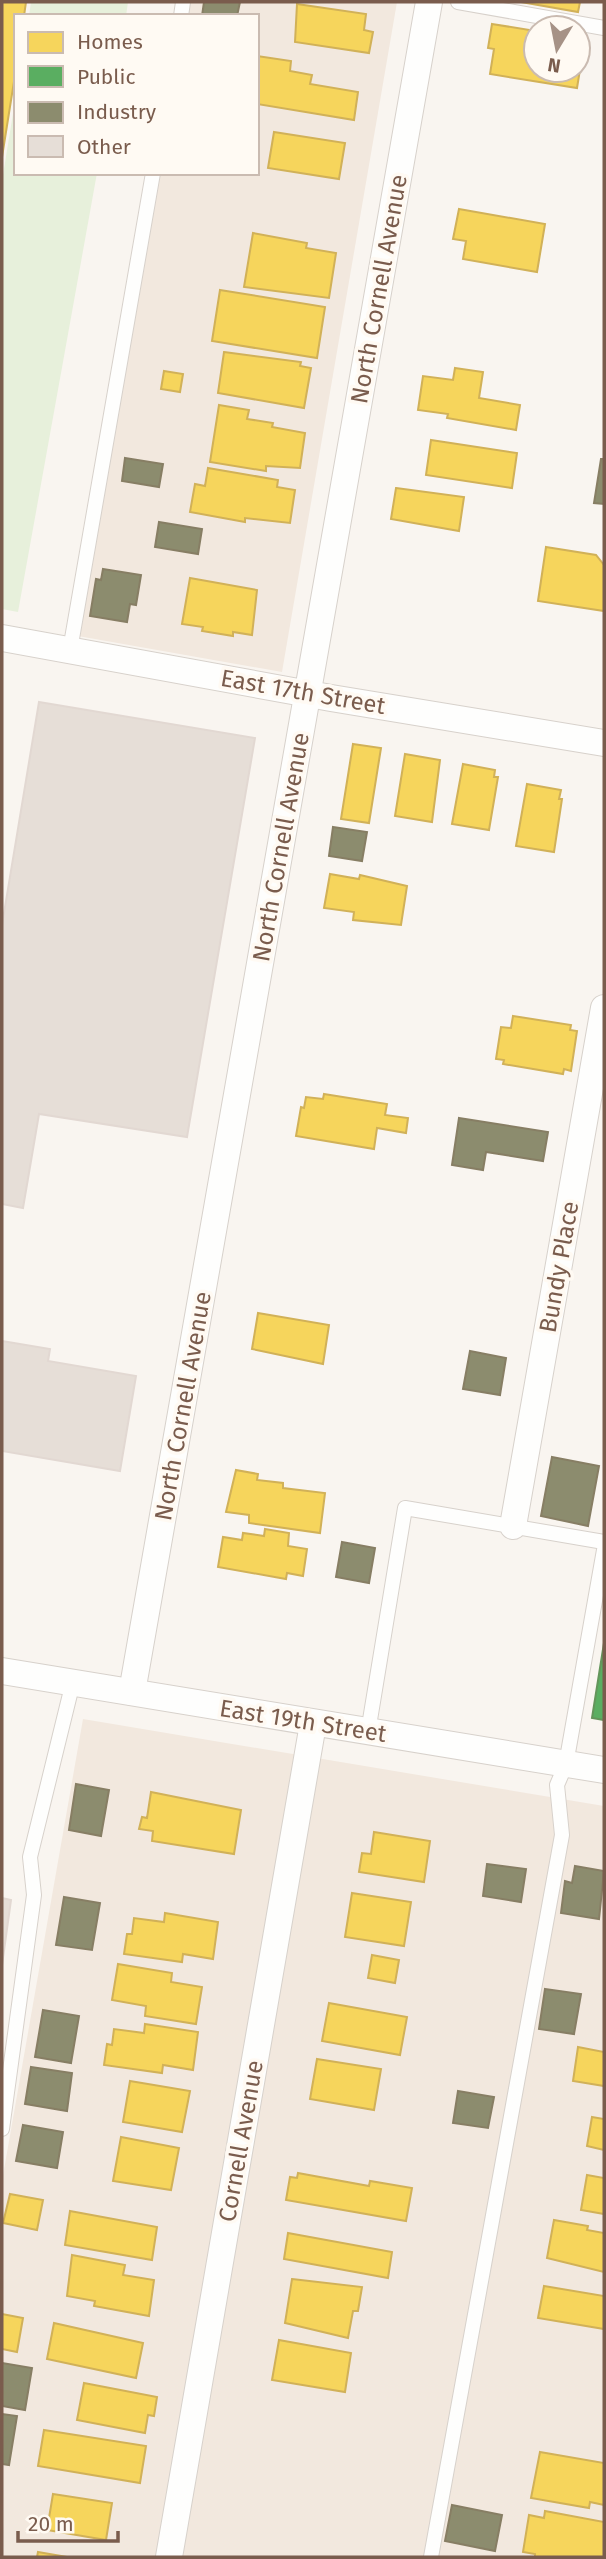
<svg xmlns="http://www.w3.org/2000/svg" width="606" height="2559" font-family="'Fira Sans',sans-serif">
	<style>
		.residential { fill: #f2e8de }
		.green { fill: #e7f0db }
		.homes { fill: #f6d55c; stroke: #d1b158; stroke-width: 2 }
		.public { fill: #5aae61; stroke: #64955b; stroke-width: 2 }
		.industry { fill: #8c8c6e; stroke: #877e64; stroke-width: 2 }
		.building { fill: #e6ded7; stroke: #e2d8d2; stroke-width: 2 }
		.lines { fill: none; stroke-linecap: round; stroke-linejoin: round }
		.lane-casing { stroke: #d7d1cb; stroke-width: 16 }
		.street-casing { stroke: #d7d1cb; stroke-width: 28 }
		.lane { stroke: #fefefd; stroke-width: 14 }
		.street { stroke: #fefefd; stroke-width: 26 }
		.labels { text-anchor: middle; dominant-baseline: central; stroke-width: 7; stroke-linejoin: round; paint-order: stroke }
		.street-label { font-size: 24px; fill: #7a5c4d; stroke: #fffaf3 }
	</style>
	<rect width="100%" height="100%" fill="#f9f5f0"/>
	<g class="residential">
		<polygon points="190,2 397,2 282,672 78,636 160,173 257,173 257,16 187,16"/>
		<polygon points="83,1719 604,1806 604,2557 2,2557 2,2181"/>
	</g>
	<g class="green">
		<polygon points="31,2 128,2 126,16 29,16"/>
		<polygon points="16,95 16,173 97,173 18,612 2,609 2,181"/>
	</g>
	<g class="homes">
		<polygon points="2,2 26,2 24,16 16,16 16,69 2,157"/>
		<polygon points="521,2 580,2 578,12"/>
		<polygon points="297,4 366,14 364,30 373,32 369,53 295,42"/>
		<polygon points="492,24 536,31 536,70 578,70 578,38 585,39 577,88 490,74 494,49 488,48"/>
		<polygon points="257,56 291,61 290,71 312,75 310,84 358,92 354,120 257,104"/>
		<polygon points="274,132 345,143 339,179 268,168"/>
		<polygon points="459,209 545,224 537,272 463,259 466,241 453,239"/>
		<polygon points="253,233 307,243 306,248 336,253 329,298 244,287"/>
		<polygon points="220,290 325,307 317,358 212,341"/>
		<polygon points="224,352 301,362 300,366 311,368 304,408 218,393"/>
		<polygon points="455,368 483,372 479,398 520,405 516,430 447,418 448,414 418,410 423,376 453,380"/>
		<polygon points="164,371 183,374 180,392 161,389"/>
		<polygon points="219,405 249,410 247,419 273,423 272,427 305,433 300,468 266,466 266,471 210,462"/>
		<polygon points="431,440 517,453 512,488 426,475"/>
		<polygon points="208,468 278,480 277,487 295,490 290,523 245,518 245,522 190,512 195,484 205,486"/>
		<polygon points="396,488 464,497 459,531 391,519"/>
		<polygon points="546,547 596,555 604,565 604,611 538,601"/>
		<polygon points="190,578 257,590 252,635 233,632 233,636 202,631 203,627 182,624"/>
		<polygon points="353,744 381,748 369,823 341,819"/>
		<polygon points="405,754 440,760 432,822 395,816"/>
		<polygon points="463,764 495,770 494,777 498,777 489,830 452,824"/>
		<polygon points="527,784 561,790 559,799 562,799 554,852 516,846"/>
		<polygon points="330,874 359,879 360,875 407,886 401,925 353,920 354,912 324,908"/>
		<polygon points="513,1016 571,1025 570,1030 577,1031 571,1071 564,1069 563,1074 503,1064 504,1060 496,1059 501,1027 511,1028"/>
		<polygon points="324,1094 387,1104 385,1115 408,1118 406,1133 377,1128 374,1149 296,1136 301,1107 304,1108 306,1097 323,1099"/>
		<polygon points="258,1313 329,1325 323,1364 252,1349"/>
		<polygon points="236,1470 258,1474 257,1480 283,1483 283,1488 325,1493 320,1533 249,1523 249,1515 226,1512"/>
		<polygon points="265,1529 289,1533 288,1546 307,1549 303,1576 287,1573 286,1579 218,1567 223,1537 242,1540 243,1533 264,1536"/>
		<polygon points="151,1792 241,1810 234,1854 152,1841 153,1831 139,1829 142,1817 147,1818"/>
		<polygon points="374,1832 430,1841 424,1882 359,1872 362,1853 371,1854"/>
		<polygon points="352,1893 411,1902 404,1946 345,1937"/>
		<polygon points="165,1913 218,1922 213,1959 183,1954 182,1962 124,1954 127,1934 132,1934 134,1918 164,1922"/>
		<polygon points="372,1955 399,1960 395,1983 368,1978"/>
		<polygon points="118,1964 172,1973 171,1982 202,1987 196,2024 145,2016 146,2006 112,2000"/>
		<polygon points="329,2003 407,2017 400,2055 322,2041"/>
		<polygon points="145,2024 198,2032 193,2070 163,2065 162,2073 104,2065 107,2044 112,2045 114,2029 144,2033"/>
		<polygon points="578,2047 604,2052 604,2086 573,2081"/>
		<polygon points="317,2059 381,2069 374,2110 310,2099"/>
		<polygon points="130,2081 190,2091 182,2132 123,2122"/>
		<polygon points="592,2117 604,2119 604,2150 587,2146"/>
		<polygon points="121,2137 179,2148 171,2190 113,2181"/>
		<polygon points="298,2173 369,2186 370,2181 412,2188 406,2221 286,2200 290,2177 297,2178"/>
		<polygon points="587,2175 604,2178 604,2214 581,2210"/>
		<polygon points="10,2194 43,2200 37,2230 3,2223"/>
		<polygon points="70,2211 157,2227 152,2260 65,2245"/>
		<polygon points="554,2220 588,2226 587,2230 604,2233 604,2272 547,2258"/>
		<polygon points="288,2233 392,2252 388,2278 284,2259"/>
		<polygon points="72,2255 125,2265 123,2275 154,2280 149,2316 94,2306 95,2301 67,2296"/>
		<polygon points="292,2279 362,2287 358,2311 353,2311 348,2338 285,2323"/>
		<polygon points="544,2286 604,2296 604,2329 538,2318"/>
		<polygon points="2,2314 23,2318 17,2352 2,2349"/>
		<polygon points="54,2323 143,2343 136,2378 47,2359"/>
		<polygon points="279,2340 351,2353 345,2392 272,2380"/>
		<polygon points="84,2383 157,2397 154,2416 148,2415 145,2433 77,2420"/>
		<polygon points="44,2430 146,2446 140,2483 38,2466"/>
		<polygon points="540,2452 604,2463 604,2505 590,2502 589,2508 531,2498"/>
		<polygon points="53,2494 112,2503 106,2540 47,2530"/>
		<polygon points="545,2511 604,2522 604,2557 535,2557 535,2554 523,2552 529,2515 544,2518"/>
		<polygon points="38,2552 67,2557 37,2557"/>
	</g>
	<polygon class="public" points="604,1643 604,1720 592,1718"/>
	<g class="industry">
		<polygon points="204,2 240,2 237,16 202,16"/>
		<polygon points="125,458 163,464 159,487 122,481"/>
		<polygon points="601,459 604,459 604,504 594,503"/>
		<polygon points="159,522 202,529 198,554 155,547"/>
		<polygon points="103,569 141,575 136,605 130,604 127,622 90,616 96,579 101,580"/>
		<polygon points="333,827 367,832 362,861 329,856"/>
		<polygon points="459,1118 548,1132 543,1161 486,1152 483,1170 452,1165"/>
		<polygon points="470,1351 506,1358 500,1395 463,1389"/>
		<polygon points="552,1457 599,1466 588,1526 541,1516"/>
		<polygon points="342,1542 375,1548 369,1583 336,1577"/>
		<polygon points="76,1784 109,1790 101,1836 69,1830"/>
		<polygon points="487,1864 526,1869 521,1902 483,1896"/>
		<polygon points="575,1866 604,1871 599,1919 561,1913 565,1881 572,1883"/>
		<polygon points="64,1897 100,1903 92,1950 56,1945"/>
		<polygon points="545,1989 581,1994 574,2034 539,2029"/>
		<polygon points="43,2010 79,2016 71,2063 35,2057"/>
		<polygon points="31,2067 72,2073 67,2111 25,2104"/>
		<polygon points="458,2091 494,2097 488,2128 453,2123"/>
		<polygon points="23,2125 63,2132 57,2168 16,2161"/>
		<polygon points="2,2363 32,2368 25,2410 2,2406"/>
		<polygon points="2,2414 17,2416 9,2465 2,2464"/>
		<polygon points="452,2505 502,2515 495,2551 445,2541"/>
	</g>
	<g class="building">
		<polygon points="39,702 255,738 187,1137 39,1114 23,1208 2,1204 2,925"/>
		<polygon points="2,1341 50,1349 48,1361 136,1376 120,1471 2,1451"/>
		<polygon points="2,1898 11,1900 2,1965"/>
	</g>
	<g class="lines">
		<g class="lane-casing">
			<g id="lane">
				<polyline points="458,2 604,28"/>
				<polyline points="181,16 183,2"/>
				<polyline points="70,650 153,173"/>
				<polyline points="368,1732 405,1508 604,1542"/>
				<polyline points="2,2129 34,1895 30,1857 73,1682"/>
				<polyline points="431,2557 562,1835 557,1785 566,1764 604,1550"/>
			</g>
		</g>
		<g class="street-casing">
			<g id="street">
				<polyline points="2,638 331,698 604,743"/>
				<polyline points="513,1526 604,1008"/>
				<polyline points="2,1671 604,1770"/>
				<polyline points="132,1692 429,2"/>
				<polyline points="169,2557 313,1724"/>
			</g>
		</g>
		<use href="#lane" class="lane"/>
		<use href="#street" class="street"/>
	</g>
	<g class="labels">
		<g class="street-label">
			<text transform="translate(379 289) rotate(-80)">North Cornell Avenue</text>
			<text transform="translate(303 692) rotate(10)">East 17th Street</text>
			<text transform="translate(281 847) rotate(-80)">North Cornell Avenue</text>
			<text transform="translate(559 1267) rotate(-80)">Bundy Place</text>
			<text transform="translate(183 1406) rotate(-80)">North Cornell Avenue</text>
			<text transform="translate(303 1721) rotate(9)">East 19th Street</text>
			<text transform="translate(241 2141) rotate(-80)">Cornell Avenue</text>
		</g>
	</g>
	<rect width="606" height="2559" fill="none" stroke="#7a5c4d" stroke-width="7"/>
	<rect x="14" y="14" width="245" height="161" fill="#fffaf3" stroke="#cabbb1" stroke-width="2"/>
	<rect x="28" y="32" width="35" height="21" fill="#f6d55c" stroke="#cabbb1" stroke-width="2"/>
	<text x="77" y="49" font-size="21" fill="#7a5c4d">Homes</text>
	<rect x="28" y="66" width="35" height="21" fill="#5aae61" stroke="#cabbb1" stroke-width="2"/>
	<text x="77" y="84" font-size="21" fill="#7a5c4d">Public</text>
	<rect x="28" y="102" width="35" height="21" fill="#8c8c6e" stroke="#cabbb1" stroke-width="2"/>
	<text x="77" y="119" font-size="21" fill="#7a5c4d">Industry</text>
	<rect x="28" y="136" width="35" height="21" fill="#e6ded7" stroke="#cabbb1" stroke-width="2"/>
	<text x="77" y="154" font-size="21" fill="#7a5c4d">Other</text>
	<g transform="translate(557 49) rotate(190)"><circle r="33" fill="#fffaf3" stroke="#cabbb1" stroke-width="2"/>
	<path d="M0-5L12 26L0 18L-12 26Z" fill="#a69286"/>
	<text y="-10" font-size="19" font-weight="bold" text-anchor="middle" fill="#7a5c4d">N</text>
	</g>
	<path d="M18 2531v10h100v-10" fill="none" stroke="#7a5c4d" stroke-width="3.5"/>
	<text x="28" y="2531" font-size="21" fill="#7a5c4d" stroke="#fffaf3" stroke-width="5" paint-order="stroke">20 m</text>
</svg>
